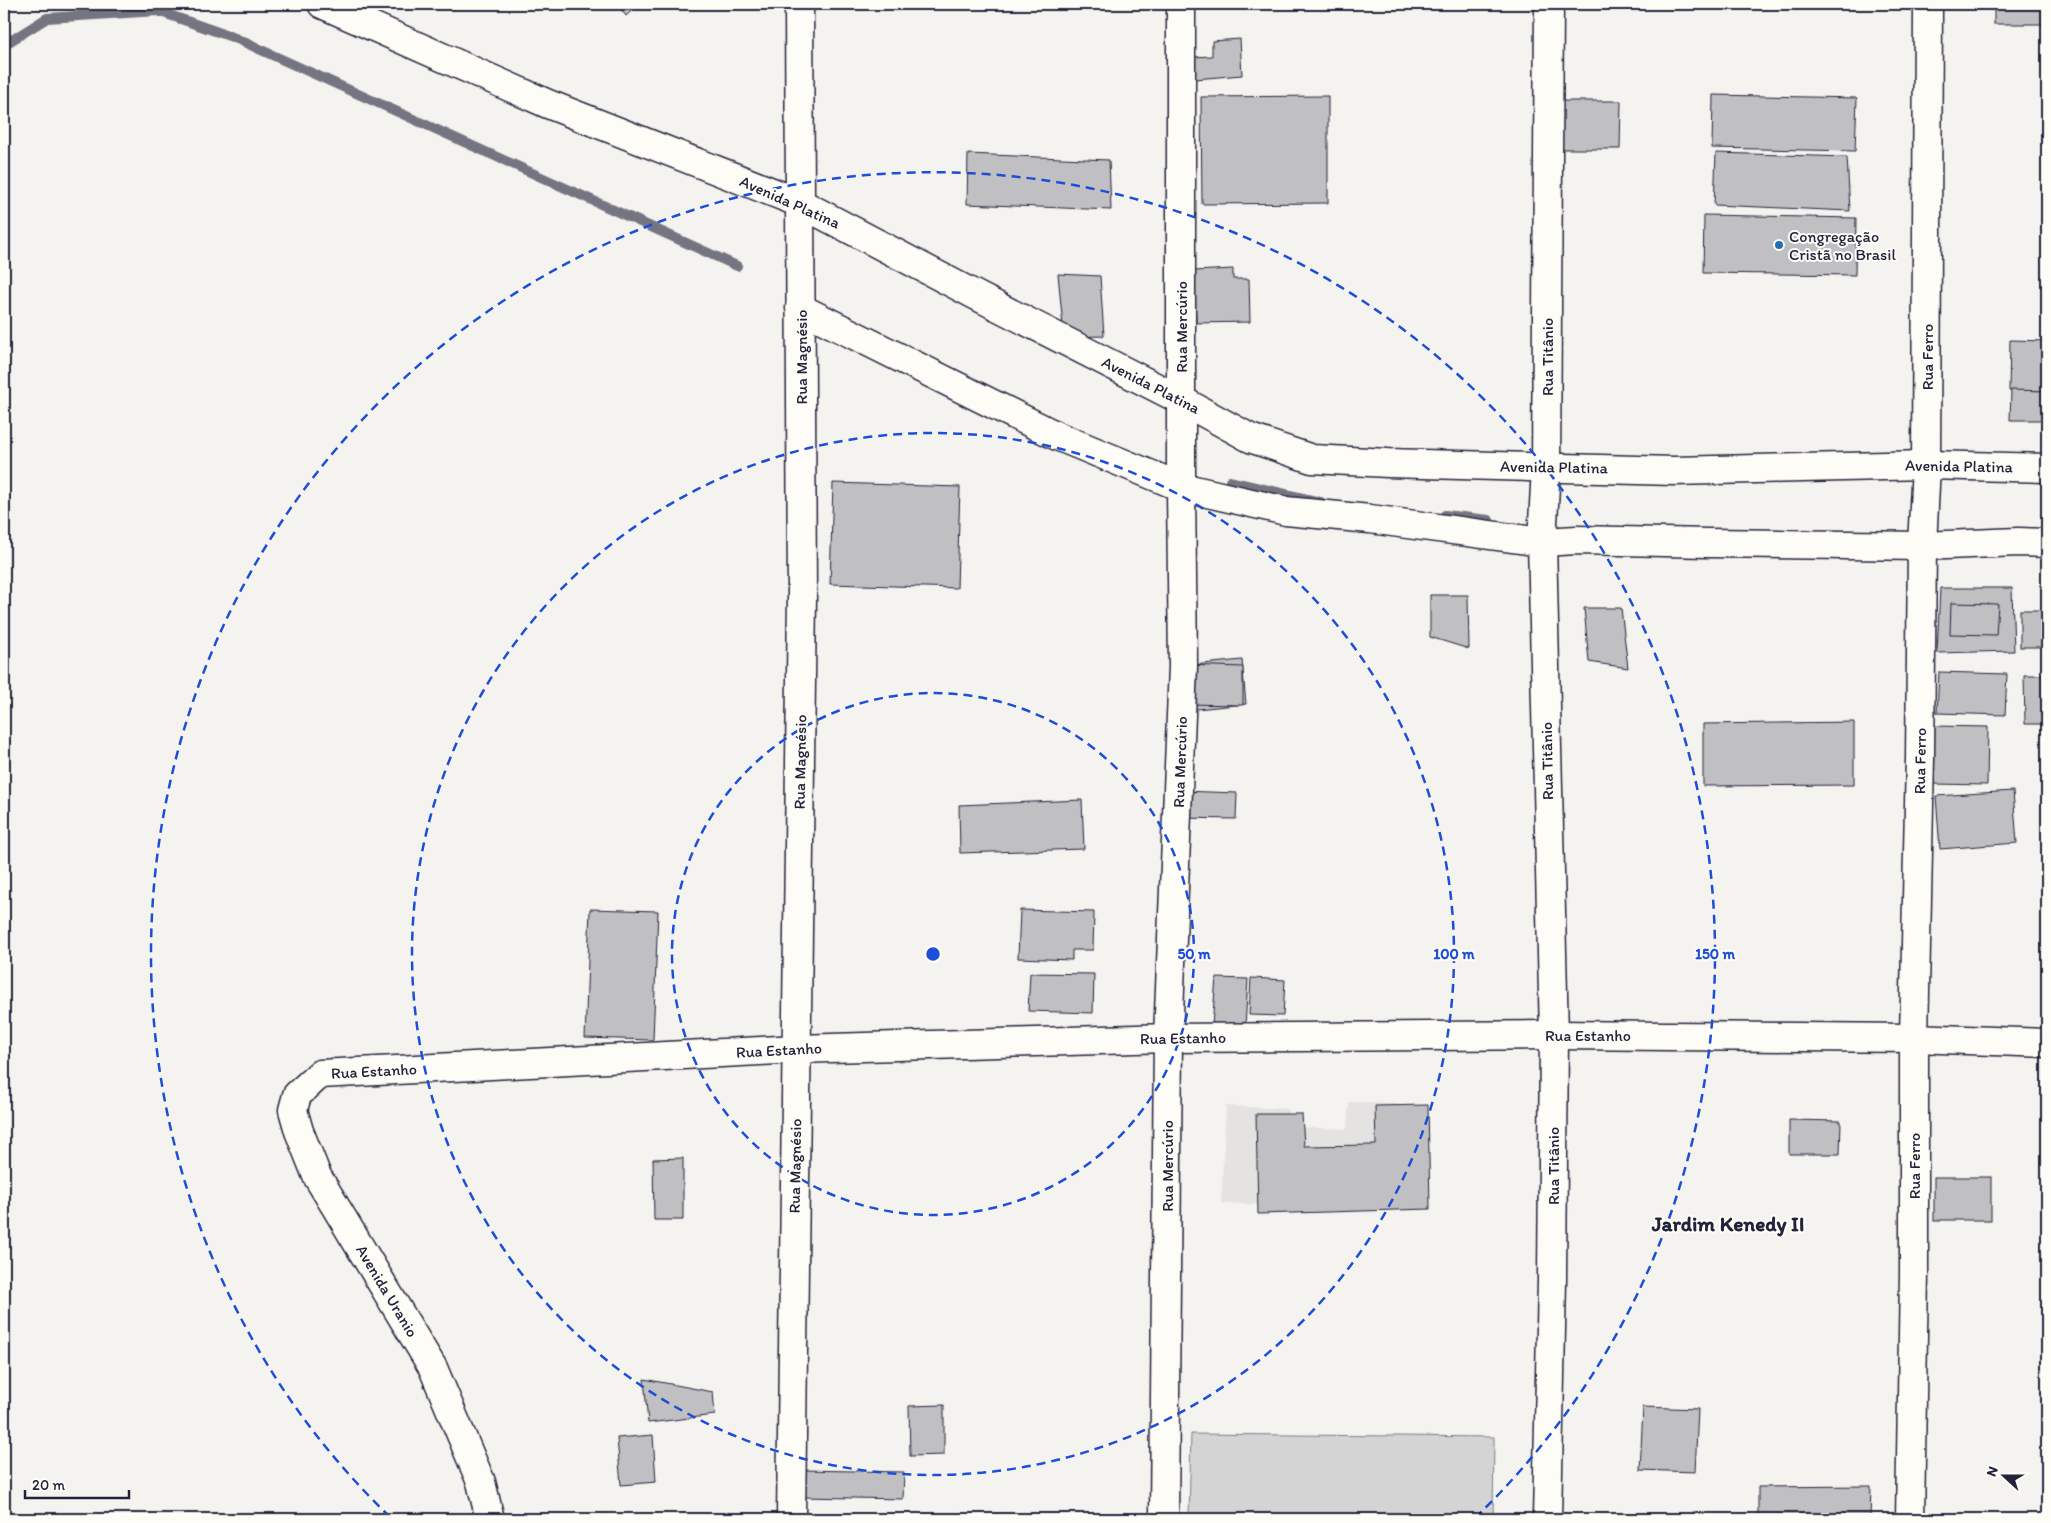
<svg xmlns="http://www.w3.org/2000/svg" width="2051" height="1523" font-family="Itim,sans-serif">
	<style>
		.built { fill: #e4e3e2 }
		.green { fill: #d5d4d5; stroke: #7c7b88 }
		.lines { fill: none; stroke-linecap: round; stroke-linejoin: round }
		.stream { stroke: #757582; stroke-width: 10 }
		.building { fill: #c0bfc2; stroke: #22223b }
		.minor-casing { stroke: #22223b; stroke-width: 31 }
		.minor { stroke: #fdfcf7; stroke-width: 28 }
		.ring { fill: none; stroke: #1d4ed8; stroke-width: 2.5; stroke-dasharray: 9 6 }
		.poi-dot { fill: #1f6fb2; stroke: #fdfcf7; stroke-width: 2 }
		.labels { text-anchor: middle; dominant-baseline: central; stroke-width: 4; stroke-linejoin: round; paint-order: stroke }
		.street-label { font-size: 16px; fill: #22223b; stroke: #fdfcf7 }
		.poi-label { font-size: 16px; fill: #22223b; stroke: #fdfcf7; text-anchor: start }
		.district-label { font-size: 21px; font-weight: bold; fill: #22223b; stroke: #fdfcf7 }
		.centre { fill: #1d4ed8; stroke: #fdfcf7; stroke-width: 2.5 }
		.ring-label { font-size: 15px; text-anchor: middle; font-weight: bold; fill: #1d4ed8; stroke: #fdfcf7; stroke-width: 4; stroke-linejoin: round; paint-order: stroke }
	</style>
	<rect width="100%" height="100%" fill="#f4f3ef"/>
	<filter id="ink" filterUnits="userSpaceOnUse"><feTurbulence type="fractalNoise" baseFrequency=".02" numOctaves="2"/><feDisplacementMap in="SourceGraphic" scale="10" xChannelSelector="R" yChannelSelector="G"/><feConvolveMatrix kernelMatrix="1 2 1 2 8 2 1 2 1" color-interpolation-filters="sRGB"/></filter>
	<g filter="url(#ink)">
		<polygon class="built" points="1349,1102 1396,1103 1392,1203 1352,1208 1221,1203 1226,1106 1288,1109 1287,1127 1347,1129"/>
		<polygon class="green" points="1191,1434 1494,1437 1493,1519 1189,1519"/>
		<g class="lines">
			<g class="stream">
				<polyline points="4,45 47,18 158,11 235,38 737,266"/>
				<polyline points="1230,481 1321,502"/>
				<polyline points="1445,515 1489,520"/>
			</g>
		</g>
		<g class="building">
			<polygon points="617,4 639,4 626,16"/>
			<rect x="1994" y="4" width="53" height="20"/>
			<polygon points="1240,39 1242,75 1195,79 1193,57 1212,56 1212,41"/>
			<polygon points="1713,95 1857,98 1855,151 1712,148"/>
			<polygon points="1328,96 1328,203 1202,204 1201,97"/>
			<polygon points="1558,101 1621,101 1620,149 1557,149"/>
			<polygon points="1716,153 1847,157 1850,211 1714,205"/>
			<polygon points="968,154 1109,160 1111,210 967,204"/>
			<polygon points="1704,215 1856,218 1855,275 1703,273"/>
			<polygon points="1233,269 1233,279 1249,279 1250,322 1196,323 1194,271"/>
			<polygon points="1058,274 1100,276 1104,336 1064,337"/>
			<polygon points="2010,340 2047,341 2047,391 2009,391"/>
			<polygon points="2011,390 2047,391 2047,420 2010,420"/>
			<polygon points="833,483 960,487 957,588 830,584"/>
			<polygon points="1940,588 2012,588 2014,651 1937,653"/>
			<polygon points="1430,595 1468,595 1469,649 1430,637"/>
			<polygon points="1951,603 1998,604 1996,635 1950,634"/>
			<polygon points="1584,608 1621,608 1628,668 1589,662"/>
			<rect x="2020" y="610" width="27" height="37"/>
			<polygon points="1242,660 1246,704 1187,710 1183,666"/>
			<polygon points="1185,665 1243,667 1243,705 1186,704"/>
			<polygon points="1939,672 2007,674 2005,715 1937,713"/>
			<polygon points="2024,675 2047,675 2047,724 2025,724"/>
			<polygon points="1854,722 1854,785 1703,786 1703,724"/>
			<polygon points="1935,726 1988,727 1987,785 1933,784"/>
			<polygon points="1182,791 1237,793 1236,819 1181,818"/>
			<polygon points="2013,791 2017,843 1940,849 1936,796"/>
			<polygon points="1082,800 1084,849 960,853 959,805"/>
			<polygon points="590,909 658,911 653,1040 585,1038"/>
			<polygon points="1020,910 1094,912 1093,950 1072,950 1072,960 1018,958"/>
			<polygon points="1030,973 1094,974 1093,1013 1028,1011"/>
			<polygon points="1216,978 1248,979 1245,1027 1212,1025"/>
			<polygon points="1251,978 1285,980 1283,1016 1249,1015"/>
			<polygon points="1428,1105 1430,1209 1258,1214 1256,1114 1302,1114 1304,1146 1376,1145 1375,1106"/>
			<polygon points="1789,1120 1841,1121 1840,1154 1789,1154"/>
			<polygon points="683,1158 683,1220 654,1220 653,1159"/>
			<rect x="1934" y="1177" width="57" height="43"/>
			<polygon points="644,1379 713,1392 715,1415 648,1423"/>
			<polygon points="944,1405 944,1455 910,1456 909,1406"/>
			<polygon points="1643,1407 1698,1409 1695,1472 1640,1470"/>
			<polygon points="653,1435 656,1482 621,1485 617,1438"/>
			<polygon points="803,1470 904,1472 903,1499 802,1497"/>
			<polygon points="1871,1486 1870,1519 1758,1519 1758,1487"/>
		</g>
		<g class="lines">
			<g class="minor-casing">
				<g id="minor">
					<polyline points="322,4 548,104 800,203 981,298 1181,400 1250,438 1312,459 1388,463 1674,471 1926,465 2047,468"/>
					<polyline points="800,308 1057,436 1181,487 1286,511 1370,519 1542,542 1577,540 1707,543 1922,546 2018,542 2047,543"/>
					<polyline points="490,1519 481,1482 433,1368 317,1176 299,1131 293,1110 297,1095 320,1074 797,1049 1168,1038 1554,1035 1914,1038 2047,1043"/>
					<polyline points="791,1519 802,595 799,4"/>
					<polyline points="1164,1519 1168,1038 1183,666 1181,487 1181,4"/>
					<polyline points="1547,1519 1552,1280 1554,1035 1542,542 1546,467 1549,4"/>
					<polyline points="1910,1519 1914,1273 1914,1038 1920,758 1922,546 1926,465 1928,4"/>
				</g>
			</g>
			<use href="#minor" class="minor"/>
		</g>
	</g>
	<g class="ring">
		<circle cx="933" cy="954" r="261"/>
		<circle cx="933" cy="954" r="521"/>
		<path d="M390 1517A782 782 0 1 1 1476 1517"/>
	</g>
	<circle class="poi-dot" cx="1779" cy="245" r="5"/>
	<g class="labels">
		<g class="street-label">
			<text transform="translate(790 202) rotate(24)">Avenida Platina</text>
			<text transform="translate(1181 327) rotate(-90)">Rua Mercúrio</text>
			<text transform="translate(801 357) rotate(-90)">Rua Magnésio</text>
			<text transform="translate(1547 357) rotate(-90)">Rua Titânio</text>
			<text transform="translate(1927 357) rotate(-90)">Rua Ferro</text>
			<text transform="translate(1151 385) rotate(27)">Avenida Platina</text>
			<text transform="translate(1959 466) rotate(1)">Avenida Platina</text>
			<text transform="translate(1554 467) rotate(1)">Avenida Platina</text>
			<text transform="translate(1547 761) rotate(-91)">Rua Titânio</text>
			<text transform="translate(1920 761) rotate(-89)">Rua Ferro</text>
			<text transform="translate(800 762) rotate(-89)">Rua Magnésio</text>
			<text transform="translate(1180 762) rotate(-88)">Rua Mercúrio</text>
			<text x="1588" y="1035">Rua Estanho</text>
			<text transform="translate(1183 1038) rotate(-1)">Rua Estanho</text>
			<text transform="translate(779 1050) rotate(-3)">Rua Estanho</text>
			<text transform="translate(374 1071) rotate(-3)">Rua Estanho</text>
			<text transform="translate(795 1166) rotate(-89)">Rua Magnésio</text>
			<text transform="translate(1167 1166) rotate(-90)">Rua Mercúrio</text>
			<text transform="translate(1553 1166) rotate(-90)">Rua Titânio</text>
			<text transform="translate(1914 1166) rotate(-90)">Rua Ferro</text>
			<text transform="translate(387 1291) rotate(59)">Avenida Uranio</text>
		</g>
		<g class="poi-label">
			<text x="1789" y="236">Congregação<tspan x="1789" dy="18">Cristã no Brasil</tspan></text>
		</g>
		<g class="district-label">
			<text x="1728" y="1223">Jardim Kenedy II</text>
		</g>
	</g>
	<circle cx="933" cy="954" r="8" class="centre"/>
	<g class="ring-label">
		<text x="1194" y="959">50 m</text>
		<text x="1454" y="959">100 m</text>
		<text x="1715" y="959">150 m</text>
	</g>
	<rect width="2051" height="1523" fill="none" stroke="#fdfcf7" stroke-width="20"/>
	<rect x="10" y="10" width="2031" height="1503" fill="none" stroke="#22223b" stroke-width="2" filter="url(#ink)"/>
	<g transform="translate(2004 1476) rotate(291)" stroke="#fdfcf7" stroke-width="4" paint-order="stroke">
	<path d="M0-4L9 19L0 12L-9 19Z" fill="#22223b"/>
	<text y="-8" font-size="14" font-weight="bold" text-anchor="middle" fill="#22223b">N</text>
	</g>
	<path d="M25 1490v8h104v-8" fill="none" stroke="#22223b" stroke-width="2.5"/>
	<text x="32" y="1490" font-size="15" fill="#22223b" stroke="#fdfcf7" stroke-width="4" paint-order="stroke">20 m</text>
</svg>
